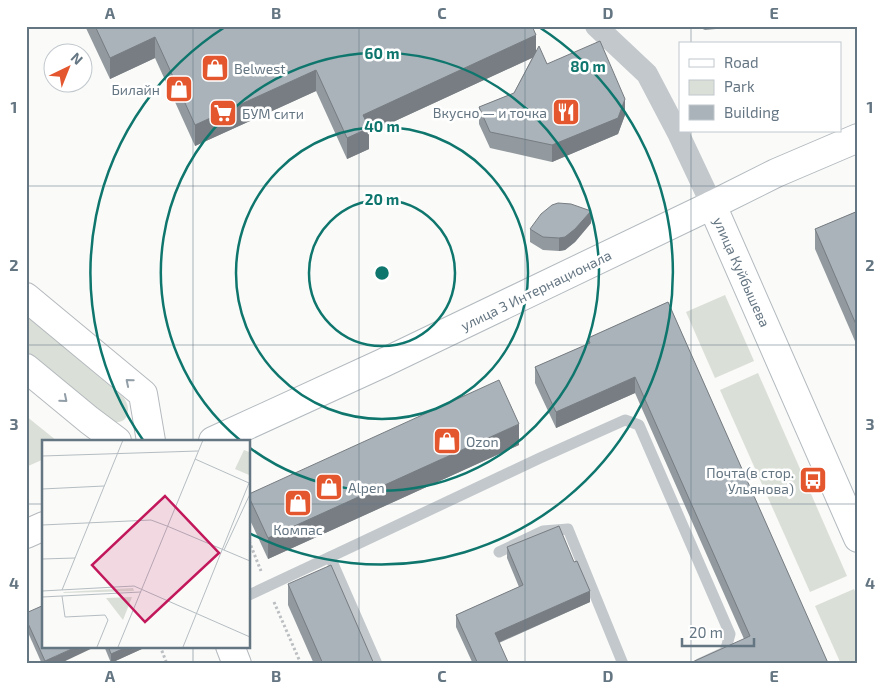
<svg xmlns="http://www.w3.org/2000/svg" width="884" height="690" font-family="'Exo 2',sans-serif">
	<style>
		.green { fill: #dadfd7 }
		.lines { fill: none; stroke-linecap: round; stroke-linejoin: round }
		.secondary-casing { stroke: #b3babf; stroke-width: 30 }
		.primary-casing { stroke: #b5babe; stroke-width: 30 }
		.path { stroke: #bbbfc2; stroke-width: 3; stroke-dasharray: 2.5 2.5; stroke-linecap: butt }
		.service { stroke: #c3c8cc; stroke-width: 11 }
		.minor { stroke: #c3c8cc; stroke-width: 22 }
		.secondary { stroke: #fff; stroke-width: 28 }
		.primary { stroke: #fff; stroke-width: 28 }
		.wall { fill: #929a9f }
		.shaded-wall { fill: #777d82 }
		.building { fill: #aab3b9; stroke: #777d82 }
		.oneway { stroke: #939fa8 }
		.grid { fill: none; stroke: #657683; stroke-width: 1; stroke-opacity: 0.55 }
		.ring { fill: none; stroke: #0f766e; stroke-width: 2.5 }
		.labels { text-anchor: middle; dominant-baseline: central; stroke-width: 5; stroke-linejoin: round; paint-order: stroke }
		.poi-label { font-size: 14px; fill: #657683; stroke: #fff; text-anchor: start }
		.street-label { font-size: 14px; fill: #657683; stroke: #fff }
		.inset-road { fill: none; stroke: #b5bdc2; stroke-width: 1 }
		.view { fill: #c2185b; fill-opacity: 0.15; stroke: #c2185b; stroke-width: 2.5 }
		.inset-edge { fill: none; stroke: #657683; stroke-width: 2.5 }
		.centre { fill: #0f766e; stroke: #fff; stroke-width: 2.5 }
		.ring-label { font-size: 15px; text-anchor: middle; font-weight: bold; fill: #0f766e; stroke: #fff; stroke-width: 5; stroke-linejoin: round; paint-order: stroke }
		.neatline { fill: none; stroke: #657683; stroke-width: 2 }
		.grid-label { font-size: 16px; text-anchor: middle; font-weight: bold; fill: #657683 }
	</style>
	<rect width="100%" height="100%" fill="#fafaf8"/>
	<g class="green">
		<polygon points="725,295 754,361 715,378 686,312"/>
		<path d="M 26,315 L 124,398 C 134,413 124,429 107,419 L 26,351 Z"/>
		<polygon points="758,373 847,576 810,592 720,390"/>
		<polygon points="26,416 57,441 44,441 44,459 26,467"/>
		<polygon points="854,589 858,598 858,664 841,664 815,606"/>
	</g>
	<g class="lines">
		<g class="secondary-casing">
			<g id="secondary">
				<polyline points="712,205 858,538"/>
				<polyline points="213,441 383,363 712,205 776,173 858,138"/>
			</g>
		</g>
		<g class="primary-casing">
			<g id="primary">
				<polyline points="26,297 143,394 151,441"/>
				<polyline points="26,368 89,420 117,441"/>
				<polyline points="26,534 44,526"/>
				<polyline points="230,646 237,664"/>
			</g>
		</g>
		<g class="path">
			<polyline points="249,541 261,571"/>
			<polyline points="274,602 301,664"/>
			<polyline points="160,646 167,664"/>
		</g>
		<g class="service">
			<polyline points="499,552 543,531 568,529 623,664"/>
			<polyline points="330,557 540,458 625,420 639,425 730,634 725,652 699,664"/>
			<polyline points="249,595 330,557 377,664"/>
		</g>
		<polyline class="minor" points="596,26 647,74 679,135 712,205"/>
		<use href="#secondary" class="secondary"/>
		<use href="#primary" class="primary"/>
	</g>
	<g class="wall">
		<polygon points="85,26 532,26 536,50 547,64 625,115 618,134 552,162 490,148 479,124 479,107 514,93 532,58 369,133 369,149 347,159 316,91 195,146 155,58 110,79"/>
		<polygon points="696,26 721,26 716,29 705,30"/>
		<polygon points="858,211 858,348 815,249 815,229"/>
		<polygon points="591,223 575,242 565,250 559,251 543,250 530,242 530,229"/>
		<polygon points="668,302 828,664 744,639 635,393 556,428 535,383 535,367 588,344 588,338"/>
		<polygon points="519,445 268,559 249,518 249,494"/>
		<polygon points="507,547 574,562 590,602 499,643 508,664 473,664 456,627 456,615 519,587 507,558"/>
		<polygon points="288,584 374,664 314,664 288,605"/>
		<polygon points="26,613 59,664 42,664 26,628"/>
		<polygon points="104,646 144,646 144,648 111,663"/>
	</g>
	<g class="shaded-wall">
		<polygon points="536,35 536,56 369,133 369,149 347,159 347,138 363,115"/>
		<polygon points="155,37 155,58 110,79 110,58"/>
		<polygon points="316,70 316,91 195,146 195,125"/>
		<polygon points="625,99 625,115 618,134 552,162 552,145"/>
		<polygon points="591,211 591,223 575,242 565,250 559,251 559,238"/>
		<polygon points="635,377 635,393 556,428 556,412"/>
		<polygon points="519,424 519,445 268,559 268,538"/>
		<polygon points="590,591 590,602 495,644 495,633"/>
		<polygon points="78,646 97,646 59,664 45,664 45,661"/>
		<polygon points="129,646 144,646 144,648 111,663 111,654"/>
	</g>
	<g class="building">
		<polygon points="95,26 532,26 536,35 363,115 369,128 347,138 316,70 195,125 155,37 110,58"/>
		<polygon points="600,41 625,99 618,118 552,145 490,132 479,107 514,93 539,46 547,64"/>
		<polygon points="558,203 571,204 591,211 575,229 565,237 559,238 543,237 530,229 541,214 552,205"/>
		<polygon points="858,211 858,329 815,229"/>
		<polygon points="668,302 828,663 826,664 688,664 750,636 635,377 556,412 535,367 590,343 588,338"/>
		<polygon points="499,380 519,424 268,538 249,497 249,494"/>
		<polygon points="559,526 574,562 577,561 590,591 495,633 508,662 505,664 478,664 456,615 523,585 507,547"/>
		<polygon points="331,565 374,664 323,664 288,584"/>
		<polygon points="44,605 44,646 78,646 45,661 26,619 26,613"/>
		<polygon points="108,646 129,646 111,654"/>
	</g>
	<defs><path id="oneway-chevron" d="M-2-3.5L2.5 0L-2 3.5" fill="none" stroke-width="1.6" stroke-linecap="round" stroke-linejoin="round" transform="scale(1.25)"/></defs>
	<g class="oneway">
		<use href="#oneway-chevron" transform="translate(129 382) rotate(-140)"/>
		<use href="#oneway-chevron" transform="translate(64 399) rotate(40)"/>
	</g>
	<path class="grid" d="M 193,26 L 193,441M 359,26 L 359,664M 525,26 L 525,664M 691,26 L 691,44M 691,131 L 691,664M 26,186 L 858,186M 26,345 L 858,345M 26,504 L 44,504M 249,504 L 858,504M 193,646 L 193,664"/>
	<g class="ring">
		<circle cx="382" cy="273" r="73"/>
		<circle cx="382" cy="273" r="146"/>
		<path d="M241 441A219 219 0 1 1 250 448"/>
		<path d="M143 440A292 292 0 0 1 225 27M539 27A292 292 0 0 1 249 533"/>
	</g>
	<defs>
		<g id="shop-square" transform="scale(1.4375)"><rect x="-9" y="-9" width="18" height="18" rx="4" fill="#e4572e" stroke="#fff"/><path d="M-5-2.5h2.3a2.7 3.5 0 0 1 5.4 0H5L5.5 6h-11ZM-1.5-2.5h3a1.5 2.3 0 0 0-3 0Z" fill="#fff"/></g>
		<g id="restaurant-square" transform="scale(1.4375)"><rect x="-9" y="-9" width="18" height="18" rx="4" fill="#e4572e" stroke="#fff"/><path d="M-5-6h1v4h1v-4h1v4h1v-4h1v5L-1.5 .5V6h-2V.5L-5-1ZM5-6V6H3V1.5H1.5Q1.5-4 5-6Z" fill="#fff"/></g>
		<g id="supermarket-square" transform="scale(1.4375)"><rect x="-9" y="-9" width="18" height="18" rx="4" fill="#e4572e" stroke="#fff"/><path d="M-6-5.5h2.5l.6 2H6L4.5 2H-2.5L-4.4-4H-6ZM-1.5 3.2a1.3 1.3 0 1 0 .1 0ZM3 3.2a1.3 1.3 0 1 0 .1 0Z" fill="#fff"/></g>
		<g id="bus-square" transform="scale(1.4375)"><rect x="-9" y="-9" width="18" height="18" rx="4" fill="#e4572e" stroke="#fff"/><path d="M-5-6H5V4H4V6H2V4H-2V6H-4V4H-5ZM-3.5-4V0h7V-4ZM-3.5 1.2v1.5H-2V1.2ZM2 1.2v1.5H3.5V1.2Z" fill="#fff"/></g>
	</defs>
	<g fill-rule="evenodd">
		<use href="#shop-square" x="215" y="68"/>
		<use href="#shop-square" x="179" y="89"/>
		<use href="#restaurant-square" x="566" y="112"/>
		<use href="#supermarket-square" x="223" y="113"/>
		<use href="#shop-square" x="447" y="441"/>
		<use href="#bus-square" x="813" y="480"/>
		<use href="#shop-square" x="329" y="487"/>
		<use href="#shop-square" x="298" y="503"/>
	</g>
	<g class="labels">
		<g class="poi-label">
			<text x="234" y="68">Belwest</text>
			<text x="160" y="89" text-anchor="end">Билайн</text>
			<text x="547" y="112" text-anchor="end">Вкусно — и точка</text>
			<text x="242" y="113">БУМ сити</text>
			<text x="466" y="441">Ozon</text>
			<text x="794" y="472" text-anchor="end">Почта(в стор.<tspan x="794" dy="16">Ульянова)</tspan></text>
			<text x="348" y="487">Alpen</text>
			<text x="298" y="529" text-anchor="middle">Компас</text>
		</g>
		<g class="street-label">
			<text transform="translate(742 272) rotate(66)">улица Куйбышева</text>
			<text transform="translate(536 290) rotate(-26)">улица 3 Интернационала</text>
		</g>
	</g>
	<g transform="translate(42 440)">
		<rect width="208" height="208" fill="#fafaf8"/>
		<path d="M 202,10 L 207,12 L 207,35 L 193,29 ZM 91,148 L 92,151 L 21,153 L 22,152 ZM 90,157 L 81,180 L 64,158 Z" fill="#dadfd7"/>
		<path class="inset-road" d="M 0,16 L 156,11M 153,19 L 207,43M 0,49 L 62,46M 0,85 L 109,80 L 125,86M 125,86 L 208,121M 182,110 L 208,54M 0,119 L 33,118M 20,150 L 81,0M 0,151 L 92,146 L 208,197M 20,156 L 23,177 L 63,175 L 66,180 L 55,207M 0,157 L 99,152M 76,207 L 161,0M 141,207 L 207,43"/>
		<path class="view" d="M 123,56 L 177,113 L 103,182 L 50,125 Z"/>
		<rect width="208" height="208" class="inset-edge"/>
	</g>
	<circle cx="382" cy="273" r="8" class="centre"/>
	<g class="ring-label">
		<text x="382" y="59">60 m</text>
		<text x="588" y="72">80 m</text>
		<text x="382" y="132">40 m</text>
		<text x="382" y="205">20 m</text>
	</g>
	<rect width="884" height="690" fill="none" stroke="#ffffff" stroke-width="55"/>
	<rect x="679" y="42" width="162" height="90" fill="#ffffff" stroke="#c1c8cd"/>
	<rect x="689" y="59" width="25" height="8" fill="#ffffff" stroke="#c1c8cd"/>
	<text x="724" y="68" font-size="15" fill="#657683">Road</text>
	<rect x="689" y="80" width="25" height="15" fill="#dadfd7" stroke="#c1c8cd"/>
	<text x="724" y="92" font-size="15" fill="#657683">Park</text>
	<rect x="689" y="105" width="25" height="15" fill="#aab3b9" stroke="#c1c8cd"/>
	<text x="724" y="118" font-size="15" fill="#657683">Building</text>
	<g transform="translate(68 68) rotate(43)"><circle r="24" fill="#ffffff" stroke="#c1c8cd"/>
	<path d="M0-4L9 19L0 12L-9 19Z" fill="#e4572e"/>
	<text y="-8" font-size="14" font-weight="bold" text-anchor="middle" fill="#657683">N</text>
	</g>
	<path d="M682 638v8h72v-8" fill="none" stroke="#657683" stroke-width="2.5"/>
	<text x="689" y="638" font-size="15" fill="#657683" stroke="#ffffff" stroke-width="4" paint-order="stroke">20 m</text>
	<rect x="28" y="28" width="828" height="634" class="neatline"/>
	<g class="grid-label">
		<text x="110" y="19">A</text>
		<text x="276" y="19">B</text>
		<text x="442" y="19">C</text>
		<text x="608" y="19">D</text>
		<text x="774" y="19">E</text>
		<text x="14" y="113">1</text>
		<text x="870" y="113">1</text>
		<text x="14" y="271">2</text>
		<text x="870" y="271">2</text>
		<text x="14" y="430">3</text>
		<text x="870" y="430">3</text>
		<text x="14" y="589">4</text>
		<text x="870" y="589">4</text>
		<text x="110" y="682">A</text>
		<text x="276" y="682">B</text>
		<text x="442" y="682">C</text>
		<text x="608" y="682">D</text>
		<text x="774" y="682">E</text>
	</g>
</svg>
